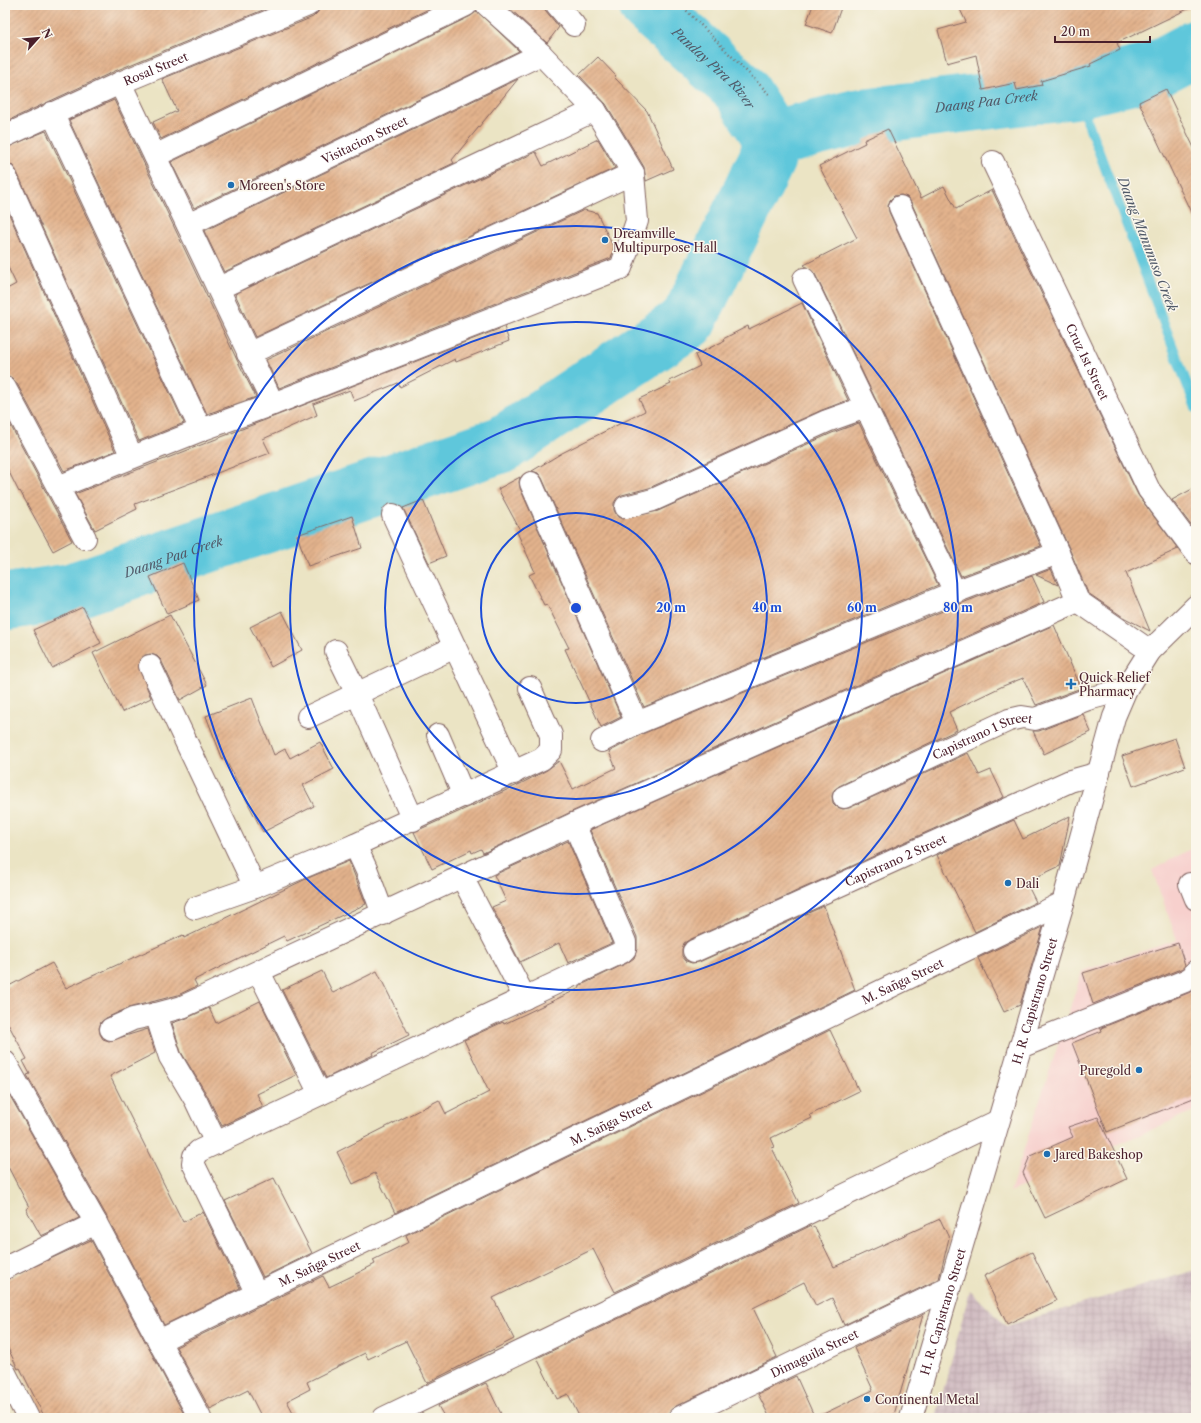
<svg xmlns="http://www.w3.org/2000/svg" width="1201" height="1423" font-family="'Libre Caslon Text',serif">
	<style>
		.built { fill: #f7d0cd }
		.industrial { fill: url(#industrial-grid) }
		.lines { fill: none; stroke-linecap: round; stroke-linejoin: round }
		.stream { stroke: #5fc7db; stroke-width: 10 }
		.river { stroke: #5fc7db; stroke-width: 57 }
		.building { fill: url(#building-hatch) }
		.minor-casing { stroke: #826461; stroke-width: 24 }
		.path { stroke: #826461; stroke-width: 2.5; stroke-dasharray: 1 3; stroke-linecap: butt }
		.minor { stroke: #fff; stroke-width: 22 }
		.ring { fill: none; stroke: #1d4ed8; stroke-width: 2 }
		.poi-dot { fill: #1f6fb2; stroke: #fbf7ec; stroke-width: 1.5 }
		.labels { text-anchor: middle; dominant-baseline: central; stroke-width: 3; stroke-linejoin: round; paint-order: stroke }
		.street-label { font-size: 12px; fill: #4a1f2b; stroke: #fbf7ec }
		.poi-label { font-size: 12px; fill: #4a1f2b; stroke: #fbf7ec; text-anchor: start }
		.water-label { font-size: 13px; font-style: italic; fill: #515a69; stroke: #fbf7ec }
		.centre { fill: #1d4ed8; stroke: #fbf7ec; stroke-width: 2 }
		.ring-label { font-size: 12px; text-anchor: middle; font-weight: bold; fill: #1d4ed8; stroke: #fbf7ec; stroke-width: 3; stroke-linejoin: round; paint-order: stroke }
	</style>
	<defs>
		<pattern id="industrial-grid" width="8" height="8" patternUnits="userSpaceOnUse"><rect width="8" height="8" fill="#d2bec3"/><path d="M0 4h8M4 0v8" fill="none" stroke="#b6a3a8"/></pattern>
		<pattern id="building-hatch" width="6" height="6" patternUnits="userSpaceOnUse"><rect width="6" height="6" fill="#e3b38d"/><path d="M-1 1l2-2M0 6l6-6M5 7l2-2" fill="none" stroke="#ba9173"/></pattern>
	</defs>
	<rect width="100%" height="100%" fill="#fbf7ec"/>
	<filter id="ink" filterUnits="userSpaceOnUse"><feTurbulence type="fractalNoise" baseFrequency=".025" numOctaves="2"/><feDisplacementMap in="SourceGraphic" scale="8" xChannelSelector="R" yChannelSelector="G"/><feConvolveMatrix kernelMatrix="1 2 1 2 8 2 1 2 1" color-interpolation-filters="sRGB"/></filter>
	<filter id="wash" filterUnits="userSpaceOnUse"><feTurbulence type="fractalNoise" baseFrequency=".012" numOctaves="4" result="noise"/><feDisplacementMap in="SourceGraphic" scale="16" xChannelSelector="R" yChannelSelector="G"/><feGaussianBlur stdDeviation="0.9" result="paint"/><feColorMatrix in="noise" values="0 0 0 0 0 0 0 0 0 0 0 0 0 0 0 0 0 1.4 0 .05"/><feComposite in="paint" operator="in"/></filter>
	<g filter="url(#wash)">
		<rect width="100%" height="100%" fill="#ebe4c4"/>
		<polygon class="built" points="1196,846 1196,1110 1010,1192 1082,971 1177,940 1152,870"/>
		<polygon class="industrial" points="1196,1270 1196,1418 936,1418 970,1290 1006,1326"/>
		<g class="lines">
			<polyline class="stream" points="1071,91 1080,102 1196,408"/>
			<g class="river">
				<path id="s1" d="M 647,5 L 740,89 L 772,139"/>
				<path id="s2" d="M 772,139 L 859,117 L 1071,91 L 1151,72 L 1196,48"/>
				<path id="s3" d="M 5,602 L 69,592 L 503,444 L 688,321 L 767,159 L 772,139"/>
			</g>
		</g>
		<g id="blocks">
			<g class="building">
				<polygon points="5,5 275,5 115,71 5,122"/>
				<polygon points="320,5 437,5 161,139 153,122 177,111 162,79 313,17 318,12"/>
				<polygon points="506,5 541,5 559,27 547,43"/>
				<polygon points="813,5 842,5 832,33 806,24"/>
				<polygon points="958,5 1196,5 1117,43 1120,50 1090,64 1091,66 1041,81 1042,85 1017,90 1015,83 983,90 976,55 947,63 938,30 966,22"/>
				<polygon points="477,11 519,51 194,208 171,162 471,16"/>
				<polygon points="598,57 616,76 614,77 647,111 673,169 646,181 644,167 606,104 579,75"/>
				<polygon points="518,79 452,160 454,163 224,272 204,231"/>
				<polygon points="1166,89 1196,152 1196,223 1139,102"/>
				<polygon points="114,100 237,360 256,397 207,414 69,120"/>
				<polygon points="888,129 921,198 944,186 956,209 992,190 1138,495 1178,549 1126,573 1150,631 1123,617 1088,593 1069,548 911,202 907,197 901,195 894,196 890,200 888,206 889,212 1041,546 961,576 815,274 804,265 857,238 819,166 865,143 864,140"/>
				<polygon points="46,131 184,423 139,441 16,170 12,165 5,163 5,148"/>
				<polygon points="598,139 615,168 255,337 235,294 536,152 543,166"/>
				<polygon points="5,205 115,451 64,471 16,382 11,377 5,376 5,290 16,284 5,261"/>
				<polygon points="584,210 597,213 614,248 611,258 279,388 266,360"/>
				<polygon points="802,303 848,400 822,410 649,488 622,495 617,498 614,503 614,510 617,516 623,519 658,511 832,433 859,423 938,585 644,707 542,478 538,473 532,471 562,453 645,411 639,399 671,384 669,381 700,366 695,355 724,341 723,339 748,326 749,329"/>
				<polygon points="504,327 509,341 456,362 455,359 400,387 398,383 354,401 350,390 313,404 317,415 263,439 270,453 135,504 137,509 95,530 75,494"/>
				<polygon points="5,415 72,541 53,551 20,491 19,492 5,464"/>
				<polygon points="520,477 519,482 520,488 621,717 601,727 565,649 569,648 547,604 544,605 529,575 535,572 517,532 520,530 498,489"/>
				<polygon points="1196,487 1196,532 1172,500"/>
				<polygon points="423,500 446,556 429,563 403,508"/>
				<polygon points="352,516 362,548 308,566 297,535"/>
				<polygon points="183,563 199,600 167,614 150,577"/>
				<polygon points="1051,569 1058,585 1036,575"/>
				<polygon points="1032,576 1044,602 569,813 483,853 481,849 472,853 471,850 432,869 414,832 520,784 547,770 559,761 573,789 616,768 609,752 642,734 960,604"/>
				<polygon points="83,607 101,643 52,668 33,630"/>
				<polygon points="282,611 302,650 271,667 250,627"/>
				<polygon points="170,615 207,685 180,700 161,660 157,656 151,654 145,655 140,659 138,665 151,698 122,712 93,653"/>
				<polygon points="1054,625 1081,688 1036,705 1023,678 1003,686 949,712 957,730 839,786 834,790 832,796 833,803 837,807 843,809 849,808 968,753 979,775 991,770 1004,797 689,940 684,943 682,949 682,956 686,961 692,963 699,962 824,906 855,990 395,1213 375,1173 353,1184 337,1152 439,1100 446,1114 489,1092 464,1040 503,1022 504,1024 580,988 579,986 627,963 634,958 637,949 637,937 590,830"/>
				<polygon points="252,698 274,755 285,749 290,758 320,742 334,769 303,785 314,806 263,832 225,759 223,760 206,716"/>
				<polygon points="1083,714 1091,732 1044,754 1033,731 1039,731"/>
				<polygon points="1175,738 1185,767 1133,786 1122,756"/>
				<polygon points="1070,816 1060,866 1026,882 1036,902 975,932 937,855 1014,820 1023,839"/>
				<polygon points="568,841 612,943 568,963 559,943 520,962 492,907 506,901 494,875"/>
				<polygon points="349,861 366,904 287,941 284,936 194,980 197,986 178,995 128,1008 106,1018 101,1022 99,1028 100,1034 103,1039 109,1041 148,1029 155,1053 110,1076 183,1222 203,1212 240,1288 164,1325 107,1217 27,1075 30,1074 23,1061 27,1059 5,1018 5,988 52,963 66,988 183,935 184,938 308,878"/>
				<polygon points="1043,927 1020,1005 1004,1012 978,958"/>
				<polygon points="1178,943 1185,965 1183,968 1093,1004 1083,973"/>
				<polygon points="322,971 333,993 377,971 409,1035 372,1053 373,1055 326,1078 282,990"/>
				<polygon points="1193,991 1196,999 1196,1097 1107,1132 1072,1043 1102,1031 1101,1028"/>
				<polygon points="260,1001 296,1075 257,1094 263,1107 222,1126 207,1095 181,1052 172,1023 187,1018 209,1008 216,1023"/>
				<polygon points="830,1030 859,1091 810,1115 812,1118 771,1138 775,1147 772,1148 799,1203 615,1292 593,1249 493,1298 514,1339 427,1383 406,1341 368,1359 365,1353 307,1382 310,1389 287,1401 296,1418 262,1418 248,1390 210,1409 176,1347 323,1276 329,1287 350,1277 375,1264 373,1260 409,1242 406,1235"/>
				<polygon points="5,1087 79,1218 41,1236 26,1209 29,1207 5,1161"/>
				<polygon points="1098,1117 1127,1179 1045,1218 1023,1173 1030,1156 1073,1137 1068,1127"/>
				<polygon points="274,1178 312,1253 263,1277 225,1201"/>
				<polygon points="940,1219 949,1238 939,1279 844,1325 832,1298 816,1306 804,1282 753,1308 777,1357 674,1407 667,1415 661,1418 580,1418 568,1394 557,1399 537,1358 810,1226 811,1228 814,1226 834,1267"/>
				<polygon points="91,1240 186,1418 45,1418 20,1368 18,1369 5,1342 5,1280"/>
				<polygon points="1032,1252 1056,1301 1007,1324 984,1276"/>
				<polygon points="923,1315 893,1418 770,1418 758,1394 796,1376 815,1418 873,1390 854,1348"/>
				<polygon points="486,1383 503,1418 445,1418 438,1406"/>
			</g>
		</g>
	</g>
	<g filter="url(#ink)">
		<use href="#blocks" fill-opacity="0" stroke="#826461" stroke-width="1"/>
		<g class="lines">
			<g class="minor-casing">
				<g id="minor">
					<polyline points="557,5 574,25"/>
					<polyline points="120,83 273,404"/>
					<polyline points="52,113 201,430"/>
					<path id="s4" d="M 5,136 L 120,83 L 308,5"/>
					<polyline points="155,156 466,5"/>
					<path id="s5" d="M 993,162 L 1149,490 L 1196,553"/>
					<polyline points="5,175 132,457"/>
					<polyline points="900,207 1058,553 1078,601 1150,651"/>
					<path id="s6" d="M 188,225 L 541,54"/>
					<polyline points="804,279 955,592"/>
					<polyline points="219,288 595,110"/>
					<polyline points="248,354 633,173"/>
					<polyline points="5,388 85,538"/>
					<polyline points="531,483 637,723"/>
					<polyline points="58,487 201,430 273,404 621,268 637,221 633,173 595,110 541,54 487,5"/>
					<polyline points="626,507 653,500 827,421 866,407"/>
					<polyline points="393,515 514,773"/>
					<polyline points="336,651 357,694 413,820"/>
					<polyline points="150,666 255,887"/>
					<polyline points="308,717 455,647"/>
					<polyline points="438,735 464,796"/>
					<polyline points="602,741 637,723 955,592 1058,553"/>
					<path id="s7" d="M 844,797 L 1009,720 L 1022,717 L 1035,719 L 1088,699 L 1126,689"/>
					<polyline points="462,877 525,998"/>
					<polyline points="1190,884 1196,899"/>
					<polyline points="195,908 255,887 355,845"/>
					<polyline points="383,914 367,871 355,845 542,759 551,750 551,735 530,688"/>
					<path id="s8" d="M 694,951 L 1070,781 L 1099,773"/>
					<polyline points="259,972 320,1094"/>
					<polyline points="111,1029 133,1019 156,1014"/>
					<polyline points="1020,1047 1185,981 1192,977 1196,971"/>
					<polyline points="5,1062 96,1223 200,1418"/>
					<polyline points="216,1143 622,952 625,949 625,942 574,824"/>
					<polyline points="5,1268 96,1223"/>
					<polyline points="257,1294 193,1163 194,1156 199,1151 216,1143 196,1101 170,1057 156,1014 182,1007 574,824 1078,601"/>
					<path id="s9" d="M 159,1341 L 1063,903"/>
					<polyline points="5,1373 28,1418"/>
					<polyline points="384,1418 998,1121"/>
					<path id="s10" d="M 679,1418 L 949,1288"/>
					<path id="s11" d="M 911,1418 L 1063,903 L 1114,717 L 1126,689 L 1150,651 L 1196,606"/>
				</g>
			</g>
			<polyline class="path" points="681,5 769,94"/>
			<use href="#minor" class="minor"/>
		</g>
	</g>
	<g class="ring">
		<circle cx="576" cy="608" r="95"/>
		<circle cx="576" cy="608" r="191"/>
		<circle cx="576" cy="608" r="286"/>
		<circle cx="576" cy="608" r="382"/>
	</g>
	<g class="poi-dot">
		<circle cx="231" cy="185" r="4"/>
		<circle cx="605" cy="240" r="4"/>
		<path d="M1069 678h4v4h4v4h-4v4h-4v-4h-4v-4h4z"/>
		<circle cx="1008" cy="883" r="4"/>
		<circle cx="1139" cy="1070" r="4"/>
		<circle cx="1047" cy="1154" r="4"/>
		<circle cx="867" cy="1399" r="4"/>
	</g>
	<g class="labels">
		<g class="street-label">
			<text stroke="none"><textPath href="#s4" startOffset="165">Rosal Street</textPath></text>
			<text stroke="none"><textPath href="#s6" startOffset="196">Visitacion Street</textPath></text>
			<text stroke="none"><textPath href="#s5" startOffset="221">Cruz 1st Street</textPath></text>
			<text stroke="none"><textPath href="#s7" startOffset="152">Capistrano 1 Street</textPath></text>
			<text stroke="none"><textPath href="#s8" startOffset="221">Capistrano 2 Street</textPath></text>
			<text stroke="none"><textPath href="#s9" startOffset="826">M. Sañga Street</textPath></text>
			<text stroke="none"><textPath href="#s11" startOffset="435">H. R. Capistrano Street</textPath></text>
			<text stroke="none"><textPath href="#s9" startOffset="502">M. Sañga Street</textPath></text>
			<text stroke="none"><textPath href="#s9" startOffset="178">M. Sañga Street</textPath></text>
			<text stroke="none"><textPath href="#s11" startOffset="111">H. R. Capistrano Street</textPath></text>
			<text stroke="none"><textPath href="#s10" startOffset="150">Dimaguila Street</textPath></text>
		</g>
		<g class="poi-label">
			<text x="239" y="185">Moreen's Store</text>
			<text x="613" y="233">Dreamville<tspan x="613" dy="14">Multipurpose Hall</tspan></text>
			<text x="1079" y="677">Quick Relief<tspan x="1079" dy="14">Pharmacy</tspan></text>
			<text x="1016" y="883">Dali</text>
			<text x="1131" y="1070" text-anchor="end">Puregold</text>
			<text x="1055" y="1154">Jared Bakeshop</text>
			<text x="875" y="1399">Continental Metal</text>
		</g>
		<g class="water-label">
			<text stroke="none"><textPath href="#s1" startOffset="92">Panday Pira River</textPath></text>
			<text stroke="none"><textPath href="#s2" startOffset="218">Daang Paa Creek</textPath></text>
			<text transform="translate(1148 244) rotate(69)">Daang Manunuso Creek</text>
			<text stroke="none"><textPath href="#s3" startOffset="175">Daang Paa Creek</textPath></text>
		</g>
	</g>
	<circle cx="576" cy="608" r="6" class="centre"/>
	<g class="ring-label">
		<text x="671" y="612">20 m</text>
		<text x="767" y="612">40 m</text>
		<text x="862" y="612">60 m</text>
		<text x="958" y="612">80 m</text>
	</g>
	<rect width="1201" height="1423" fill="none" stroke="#fbf7ec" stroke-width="20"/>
	<g transform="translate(38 38) rotate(63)" stroke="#fbf7ec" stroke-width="3" paint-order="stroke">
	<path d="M0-3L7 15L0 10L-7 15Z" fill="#4a1f2b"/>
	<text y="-6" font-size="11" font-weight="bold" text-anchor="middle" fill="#4a1f2b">N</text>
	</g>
	<path d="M1055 36v6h95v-6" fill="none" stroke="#4a1f2b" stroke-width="2"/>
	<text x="1061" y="36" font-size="12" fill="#4a1f2b" stroke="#fbf7ec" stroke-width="3" paint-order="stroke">20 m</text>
</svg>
